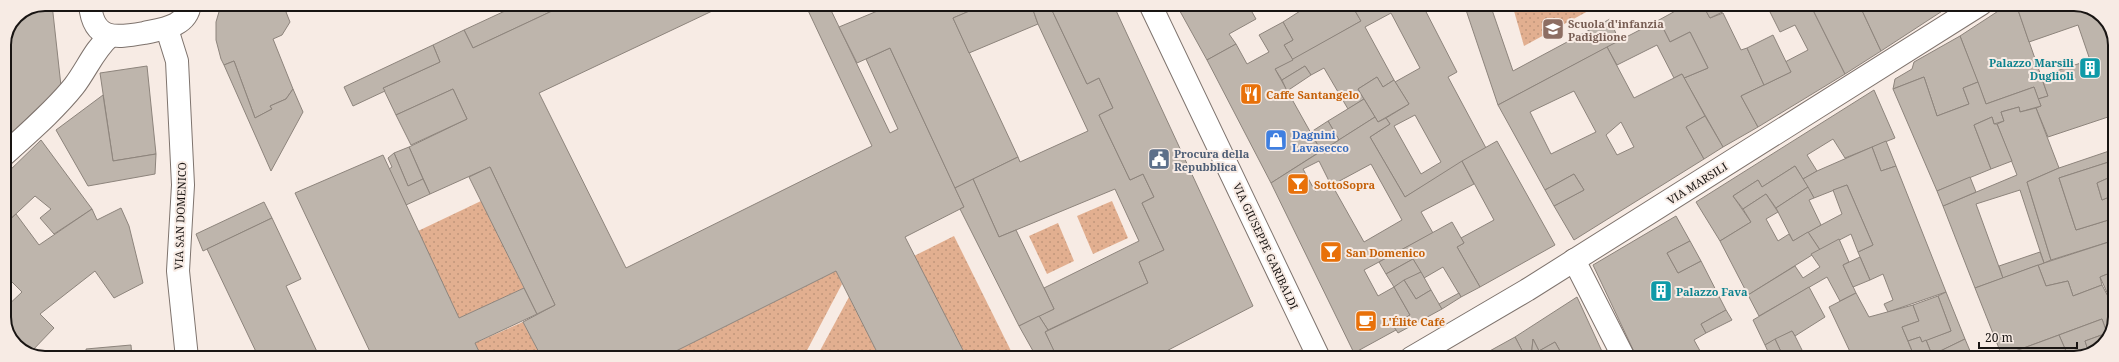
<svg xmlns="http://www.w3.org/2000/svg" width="2119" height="362" font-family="'Noto Serif',serif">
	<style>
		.grass { fill: url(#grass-dots) }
		.building { fill: #beb5ac; stroke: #8d847c; fill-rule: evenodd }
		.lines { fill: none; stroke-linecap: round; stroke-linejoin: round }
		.minor-casing { stroke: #7e736d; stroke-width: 24 }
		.minor { stroke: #fff; stroke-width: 22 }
		.labels { text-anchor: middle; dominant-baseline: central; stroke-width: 4; stroke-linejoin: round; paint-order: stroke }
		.education-label { font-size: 11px; font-weight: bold; fill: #785e54; stroke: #f7ebe4; text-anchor: start }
		.culture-label { font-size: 11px; font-weight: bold; fill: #0d838f; stroke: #f7ebe4; text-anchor: end }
		.food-label { font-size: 11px; font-weight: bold; fill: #c56008; stroke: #f7ebe4; text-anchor: start }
		.shop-label { font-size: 11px; font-weight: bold; fill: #366cbe; stroke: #f7ebe4; text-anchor: start }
		.service-label { font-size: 11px; font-weight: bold; fill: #4e5e75; stroke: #f7ebe4; text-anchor: start }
		.street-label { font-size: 11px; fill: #191513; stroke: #f7ebe4 }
		.rim { fill: none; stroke: #191513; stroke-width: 2 }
	</style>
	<defs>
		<pattern id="grass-dots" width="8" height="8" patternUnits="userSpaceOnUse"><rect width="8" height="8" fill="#e2af90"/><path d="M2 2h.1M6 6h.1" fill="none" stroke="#c1967b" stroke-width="1.8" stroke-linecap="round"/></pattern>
	</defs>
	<rect width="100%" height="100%" fill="#f7ebe4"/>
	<g class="grass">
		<polygon points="1512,4 1601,4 1524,46"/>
		<polygon points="481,201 524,288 459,318 418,231"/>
		<polygon points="1112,201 1128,238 1093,254 1077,216"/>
		<polygon points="1058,223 1074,261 1047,274 1029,236"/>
		<polygon points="954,236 1013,355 1007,358 967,358 914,256"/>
		<polygon points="836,271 842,284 803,358 670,358 668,355"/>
		<polygon points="849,297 880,358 816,358"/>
		<polygon points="523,322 542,358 482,358 475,343"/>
	</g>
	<g class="building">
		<polygon points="52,4 61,86 4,140 4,98 6,96 4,45 16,16 41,6"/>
		<polygon points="313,4 286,12 290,22 282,35 273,39 293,89 286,99 270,106 272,109 255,118 234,61 224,65 221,59 216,40 216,22 221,5"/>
		<polygon points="520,4 567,4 473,48 464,30"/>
		<polygon points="567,4 727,4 539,93 626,268 872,146 805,4 828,4 890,133 898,129 866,59 890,48 964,207 905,237 967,358 880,358 836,271 668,355 670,358 542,358 523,322 555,305 490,167 430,194 409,147 467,119 453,89 396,115 383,88 440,62 433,45 464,30 473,48"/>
		<polygon points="894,4 986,4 953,18 1018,157 955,188 890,48 857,63 839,27"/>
		<polygon points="986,4 1031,4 1038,24 969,53 953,18"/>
		<polygon points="1039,4 1049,4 1087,84 1099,78 1113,108 1099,115 1130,180 1143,174 1154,197 1142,203 1164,250 1139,262 1148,283 1048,330 1039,316 1054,309 1044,288 1139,241 1115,189 999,237 973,179 1018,157 1020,162 1088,131 1038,24 1032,7"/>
		<polygon points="1049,4 1113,4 1253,306 1153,358 1057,358 1045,332 1148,283 1139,262 1164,250 1142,203 1154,197 1143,174 1130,180 1099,115 1113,108 1099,78 1087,84"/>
		<polygon points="1176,4 1250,4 1248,5 1256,19 1229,34 1236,44 1207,60"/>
		<polygon points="1311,4 1351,4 1361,21 1293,60 1284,45 1293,40 1283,22"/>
		<path d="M 1351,4 L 1422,4 L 1457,72 L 1448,77 L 1486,148 L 1405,197 L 1370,137 L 1390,124 L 1386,118 L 1409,104 L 1395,82 L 1420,68 L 1391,13 L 1365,27 L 1394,80 L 1383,87 L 1377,77 L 1358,89 L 1364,99 L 1348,109 L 1324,68 L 1311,75 L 1305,66 L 1282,80 L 1275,69 L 1361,21 ZM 1415,115 L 1441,162 L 1421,174 L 1394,126 Z"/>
		<polygon points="1464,4 1490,4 1513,71 1610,19 1619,41 1498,105"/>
		<polygon points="1688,4 1702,4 1710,18 1723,13 1741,50 1747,48 1764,85 1741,96 1758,127 1723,147 1684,78 1708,68 1690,32 1670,42 1659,20"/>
		<polygon points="1702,4 1739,4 1710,18"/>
		<polygon points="1766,4 1810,4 1845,74 1758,127 1741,96 1791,72 1785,62 1808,50 1795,25 1780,32"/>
		<polygon points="1810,4 1859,4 1881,51 1845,74"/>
		<polygon points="1859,4 1953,4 1881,51"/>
		<polygon points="2009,4 2016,4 2048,96 2038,99 2034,87 1986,104 1960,36"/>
		<polygon points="2016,4 2080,4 2103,16 2115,40 2115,139 2108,117 2048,137 2036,108 2041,106 2038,99 2048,96 2041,76 2090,60 2078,25 2029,42"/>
		<polygon points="1659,20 1670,42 1690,32 1708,68 1684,78 1682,74 1674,78 1657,45 1617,65 1607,47"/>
		<polygon points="1283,22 1293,40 1284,45 1293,60 1275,69 1321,151 1271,183 1207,60 1236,44 1247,64 1269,52 1259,35"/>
		<polygon points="1773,35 1791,72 1764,85 1747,48"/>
		<polygon points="1960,36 1978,82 1963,88 1969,104 1937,116 1924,77 1893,89 1895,79 1912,69 1914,62"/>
		<polygon points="433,45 440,62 383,88 385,91 353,106 344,87"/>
		<path d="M 1607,47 L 1634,98 L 1682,74 L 1705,116 L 1686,127 L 1704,159 L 1574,240 L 1554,206 L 1584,190 L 1574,174 L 1545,190 L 1498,105 ZM 1574,91 L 1596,132 L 1551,154 L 1530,112 ZM 1621,122 L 1634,147 L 1617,155 L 1606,135 Z"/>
		<polygon points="234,61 255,118 272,109 270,106 286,99 293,89 303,112 271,171 224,65"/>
		<polygon points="147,66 156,154 113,161 100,73"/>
		<polygon points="1305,66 1311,75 1287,91 1282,80"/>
		<polygon points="1377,77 1383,87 1394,80 1409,104 1378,122 1358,89"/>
		<polygon points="1924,77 1937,116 1969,104 1963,88 1978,82 1986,104 2034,87 2041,106 2020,112 2019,107 2001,112 2004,121 1994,124 1992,117 1974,125 1991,169 1937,191 1893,89"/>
		<polygon points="453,89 467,119 411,145 396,115"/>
		<polygon points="1874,90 1895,138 1845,158 1833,139 1807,155 1817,171 1803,179 1795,166 1762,187 1758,180 1733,196 1751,222 1720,241 1696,202"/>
		<polygon points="103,95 113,161 156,154 155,174 88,186 56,130"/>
		<polygon points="1364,99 1375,117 1339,140 1328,121"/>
		<polygon points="2019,107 2020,112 2036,108 2059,168 2027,182 2051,260 2044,263 2020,190 1976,204 2003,278 1975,288 1943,206 2017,175 1997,124 2004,121 2001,112"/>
		<polygon points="1705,116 1723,147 1704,159 1686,127"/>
		<path d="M 1375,117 L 1378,122 L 1386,118 L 1390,124 L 1370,137 L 1405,197 L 1462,161 L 1474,184 L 1421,212 L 1433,233 L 1364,270 L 1378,296 L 1394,287 L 1410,315 L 1393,325 L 1396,330 L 1354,353 L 1271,183 ZM 1319,161 L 1330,183 L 1315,191 L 1303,169 ZM 1371,164 L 1402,220 L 1364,242 L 1332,185 Z"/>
		<polygon points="1992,117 1994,124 1997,124 2012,161 1991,169 1974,125"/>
		<polygon points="1328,121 1339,140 1321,151 1311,132"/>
		<polygon points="41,140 92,209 54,234 40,218 51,209 35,196 4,225 4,176"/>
		<polygon points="1497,141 1555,245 1480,287 1457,247 1464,243 1461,238 1494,220 1462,161"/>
		<polygon points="1886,141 1896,166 1881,171 1872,147"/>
		<polygon points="409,147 423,179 408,186 394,153"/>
		<polygon points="1872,147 1881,171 1896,166 1946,292 1888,312 1884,304 1893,300 1883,274 1870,280 1858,252 1873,245 1847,185 1814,198 1803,179 1817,171"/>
		<polygon points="2115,149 2115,160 2059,178 2076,230 2115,218 2115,240 2051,260 2027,182 2059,168"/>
		<polygon points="394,153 408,186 423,179 430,194 406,205 389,169 392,167 388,158"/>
		<polygon points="383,155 459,318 524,288 537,314 475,343 482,358 373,358 295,193"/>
		<polygon points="2115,160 2115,175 2097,183 2102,200 2114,195 2115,218 2076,230 2059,178"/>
		<polygon points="1795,166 1808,187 1776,208 1766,194 1743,209 1733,196 1758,180 1762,187"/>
		<polygon points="490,167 555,305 537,314 469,177"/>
		<polygon points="1574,174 1584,190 1554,206 1545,190"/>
		<polygon points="2115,175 2115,197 2114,195 2102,200 2097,183"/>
		<polygon points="1970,177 1976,192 1943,206 1937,191"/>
		<polygon points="973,179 999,237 1016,230 1054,309 1019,326 960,209 964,207 955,188"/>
		<polygon points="1847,185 1873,245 1858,252 1851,234 1820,250 1808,232 1842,214 1833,190"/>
		<polygon points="1808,187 1814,198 1809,200 1821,225 1793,241 1776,208"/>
		<polygon points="1766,194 1778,212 1766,219 1778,241 1789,234 1793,241 1808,232 1820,250 1748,295 1720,241 1751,222 1743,209"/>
		<polygon points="264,202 272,218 203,251 196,234"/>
		<polygon points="121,208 129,226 143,283 114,298 95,271 40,314 54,328 30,353 16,346 4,322 4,309 22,292 4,274 4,225 16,214 39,245 92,209 97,220"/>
		<polygon points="1676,216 1690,241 1667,253 1678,273 1701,261 1726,310 1701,324 1706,333 1694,340 1704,358 1637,358 1593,265"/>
		<polygon points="272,218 301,279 286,286 320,358 259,358 207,249"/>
		<polygon points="1452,222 1464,243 1457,247 1480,287 1461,297 1443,267 1424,278 1413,259 1386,274 1379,262"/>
		<polygon points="1839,239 1849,262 1843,265 1856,293 1840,301 1827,277 1759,316 1748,295 1795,266 1803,278 1820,267 1811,254"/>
		<polygon points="2115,240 2115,267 2108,270 2110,273 2100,277 2102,285 2073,296 2068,281 2046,286 2038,265"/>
		<polygon points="1690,241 1701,261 1678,273 1667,253"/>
		<polygon points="2040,252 2044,263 2003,278 1999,266"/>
		<polygon points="1860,257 1870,280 1853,287 1843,265"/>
		<polygon points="1413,259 1421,272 1394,287 1386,274"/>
		<polygon points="2038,265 2046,286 2068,281 2073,296 2102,285 2115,310 2115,323 2110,332 2107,333 2102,319 2002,356 1975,288"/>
		<polygon points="2115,267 2115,310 2100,277 2110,273 2108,270"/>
		<polygon points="1421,272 1431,290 1416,299 1404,280"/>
		<polygon points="1404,280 1416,299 1431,290 1442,309 1398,333 1393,325 1410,315 1394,287"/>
		<polygon points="1809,287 1825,317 1795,336 1792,331 1765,345 1753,320"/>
		<polygon points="1946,292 1965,339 1932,355 1926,340 1951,331 1938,296"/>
		<polygon points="1459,293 1461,297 1442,309 1439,304"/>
		<polygon points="1856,293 1869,317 1913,305 1919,321 1902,327 1915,358 1853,358 1829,307"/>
		<polygon points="1938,296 1951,331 1922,342 1920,337 1908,341 1902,327 1919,321 1913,305"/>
		<polygon points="1577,297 1605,358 1564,358 1555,342 1539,351 1533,339 1531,358 1526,358 1515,337"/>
		<polygon points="1726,310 1732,320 1706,333 1701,324"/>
		<polygon points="1039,316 1048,330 1045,332 1055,353 1046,358 1037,358 1019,326"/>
		<polygon points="2102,319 2107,333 2085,341 2088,350 2069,358 2059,335"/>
		<polygon points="1792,331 1795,336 1806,358 1784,358 1775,339"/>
		<polygon points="2110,332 2101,348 2098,345 2088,350 2085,341"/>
		<polygon points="2059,335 2069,358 2003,358 2002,356"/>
		<polygon points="1515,337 1526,358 1477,358"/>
		<polygon points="1920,337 1922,342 1926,340 1932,355 1965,339 1973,358 1915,358 1908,341"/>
		<polygon points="1533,339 1539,351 1555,342 1560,351 1547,358 1531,358"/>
		<polygon points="1775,339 1784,358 1771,358 1765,345"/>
		<polygon points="131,345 132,358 87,358 86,349"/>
		<polygon points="2098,345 2099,349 2070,358 2088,350"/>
		<polygon points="1055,353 1057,358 1046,358"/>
		<polygon points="1749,353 1752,358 1738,358 1744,354"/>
	</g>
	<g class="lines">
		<g class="minor-casing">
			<g id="minor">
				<path d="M 90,4 C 93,41 115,38 144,33 C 162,29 187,27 190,4"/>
				<polyline points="1150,4 1319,358"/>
				<polyline points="167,29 177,61 183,185 178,271 187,358"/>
				<path d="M 4,155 C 28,133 54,111 74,86 C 87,69 94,50 110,36"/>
				<polyline points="1574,260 1624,358"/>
				<polyline points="1411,358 1527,290 1981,4"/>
			</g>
		</g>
		<use href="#minor" class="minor"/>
	</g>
	<defs>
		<g id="school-square" transform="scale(1.15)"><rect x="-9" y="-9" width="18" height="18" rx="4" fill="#8d6e63" stroke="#f7ebe4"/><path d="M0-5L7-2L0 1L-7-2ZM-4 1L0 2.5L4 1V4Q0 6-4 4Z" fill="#fff"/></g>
		<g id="building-square" transform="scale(1.15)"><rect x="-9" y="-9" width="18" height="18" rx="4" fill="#0f9aa8" stroke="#f7ebe4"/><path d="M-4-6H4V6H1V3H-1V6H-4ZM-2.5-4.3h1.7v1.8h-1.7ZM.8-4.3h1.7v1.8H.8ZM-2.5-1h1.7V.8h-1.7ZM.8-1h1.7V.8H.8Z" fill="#fff"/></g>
		<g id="restaurant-square" transform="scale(1.15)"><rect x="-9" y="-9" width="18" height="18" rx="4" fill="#e8710a" stroke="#f7ebe4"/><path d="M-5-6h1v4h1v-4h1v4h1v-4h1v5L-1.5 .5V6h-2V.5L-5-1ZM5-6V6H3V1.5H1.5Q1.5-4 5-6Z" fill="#fff"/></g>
		<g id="shop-square" transform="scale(1.15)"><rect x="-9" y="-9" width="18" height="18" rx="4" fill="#3f7fe0" stroke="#f7ebe4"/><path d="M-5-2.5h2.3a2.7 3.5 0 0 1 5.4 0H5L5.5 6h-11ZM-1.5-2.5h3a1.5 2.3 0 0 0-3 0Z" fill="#fff"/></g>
		<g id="civic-square" transform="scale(1.15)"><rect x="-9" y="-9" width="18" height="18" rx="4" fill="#5c6f8a" stroke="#f7ebe4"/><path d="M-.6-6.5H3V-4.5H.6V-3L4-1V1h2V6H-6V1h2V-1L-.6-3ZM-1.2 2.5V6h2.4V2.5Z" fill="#fff"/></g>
		<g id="bar-square" transform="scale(1.15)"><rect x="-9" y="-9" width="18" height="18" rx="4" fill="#e8710a" stroke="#f7ebe4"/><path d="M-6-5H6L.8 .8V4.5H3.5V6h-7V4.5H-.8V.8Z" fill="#fff"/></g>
		<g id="cafe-square" transform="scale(1.15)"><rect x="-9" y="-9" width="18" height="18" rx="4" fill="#e8710a" stroke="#f7ebe4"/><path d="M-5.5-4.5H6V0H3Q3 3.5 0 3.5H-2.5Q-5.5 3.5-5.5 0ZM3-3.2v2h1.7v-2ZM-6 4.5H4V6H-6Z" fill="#fff"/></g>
	</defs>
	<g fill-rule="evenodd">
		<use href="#school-square" x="1553" y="29"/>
		<use href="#building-square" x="2090" y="68"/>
		<use href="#restaurant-square" x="1251" y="94"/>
		<use href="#shop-square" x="1276" y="140"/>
		<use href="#civic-square" x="1159" y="159"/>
		<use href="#bar-square" x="1298" y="184"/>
		<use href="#bar-square" x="1331" y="252"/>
		<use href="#building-square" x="1661" y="291"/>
		<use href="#cafe-square" x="1366" y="321"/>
	</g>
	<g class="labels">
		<g class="education-label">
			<text x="1568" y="23">Scuola d'infanzia<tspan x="1568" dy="13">Padiglione</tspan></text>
		</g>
		<g class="culture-label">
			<text x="2074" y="62">Palazzo Marsili<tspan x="2074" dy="13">Duglioli</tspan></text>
			<text x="1676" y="291" text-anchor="start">Palazzo Fava</text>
		</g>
		<g class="food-label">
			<text x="1266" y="94">Caffe Santangelo</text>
			<text x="1314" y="184">SottoSopra</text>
			<text x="1346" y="252">San Domenico</text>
			<text x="1382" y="321">L'Élite Café</text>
		</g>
		<g class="shop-label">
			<text x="1292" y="134">Dagnini<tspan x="1292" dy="13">Lavasecco</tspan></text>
		</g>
		<g class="service-label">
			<text x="1174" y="153">Procura della<tspan x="1174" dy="13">Repubblica</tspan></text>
		</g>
		<g class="street-label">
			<text transform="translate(1697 183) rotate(-32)">VIA MARSILI</text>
			<text transform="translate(180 216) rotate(-88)">VIA SAN DOMENICO</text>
			<text transform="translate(1266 246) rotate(65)">VIA GIUSEPPE GARIBALDI</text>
		</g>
	</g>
	<path d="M0 0H2119V362H0ZM45 11H2074A34 34 0 0 1 2108 45V317A34 34 0 0 1 2074 351H45A34 34 0 0 1 11 317V45A34 34 0 0 1 45 11Z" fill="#f7ebe4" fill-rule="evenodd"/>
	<path class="rim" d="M45 11H2074A34 34 0 0 1 2108 45V317A34 34 0 0 1 2074 351H45A34 34 0 0 1 11 317V45A34 34 0 0 1 45 11Z"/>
	<path d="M1979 342v6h98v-6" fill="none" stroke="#191513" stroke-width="2"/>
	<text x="1985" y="342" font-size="12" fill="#191513" stroke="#f7ebe4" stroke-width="3" paint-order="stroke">20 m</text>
</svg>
